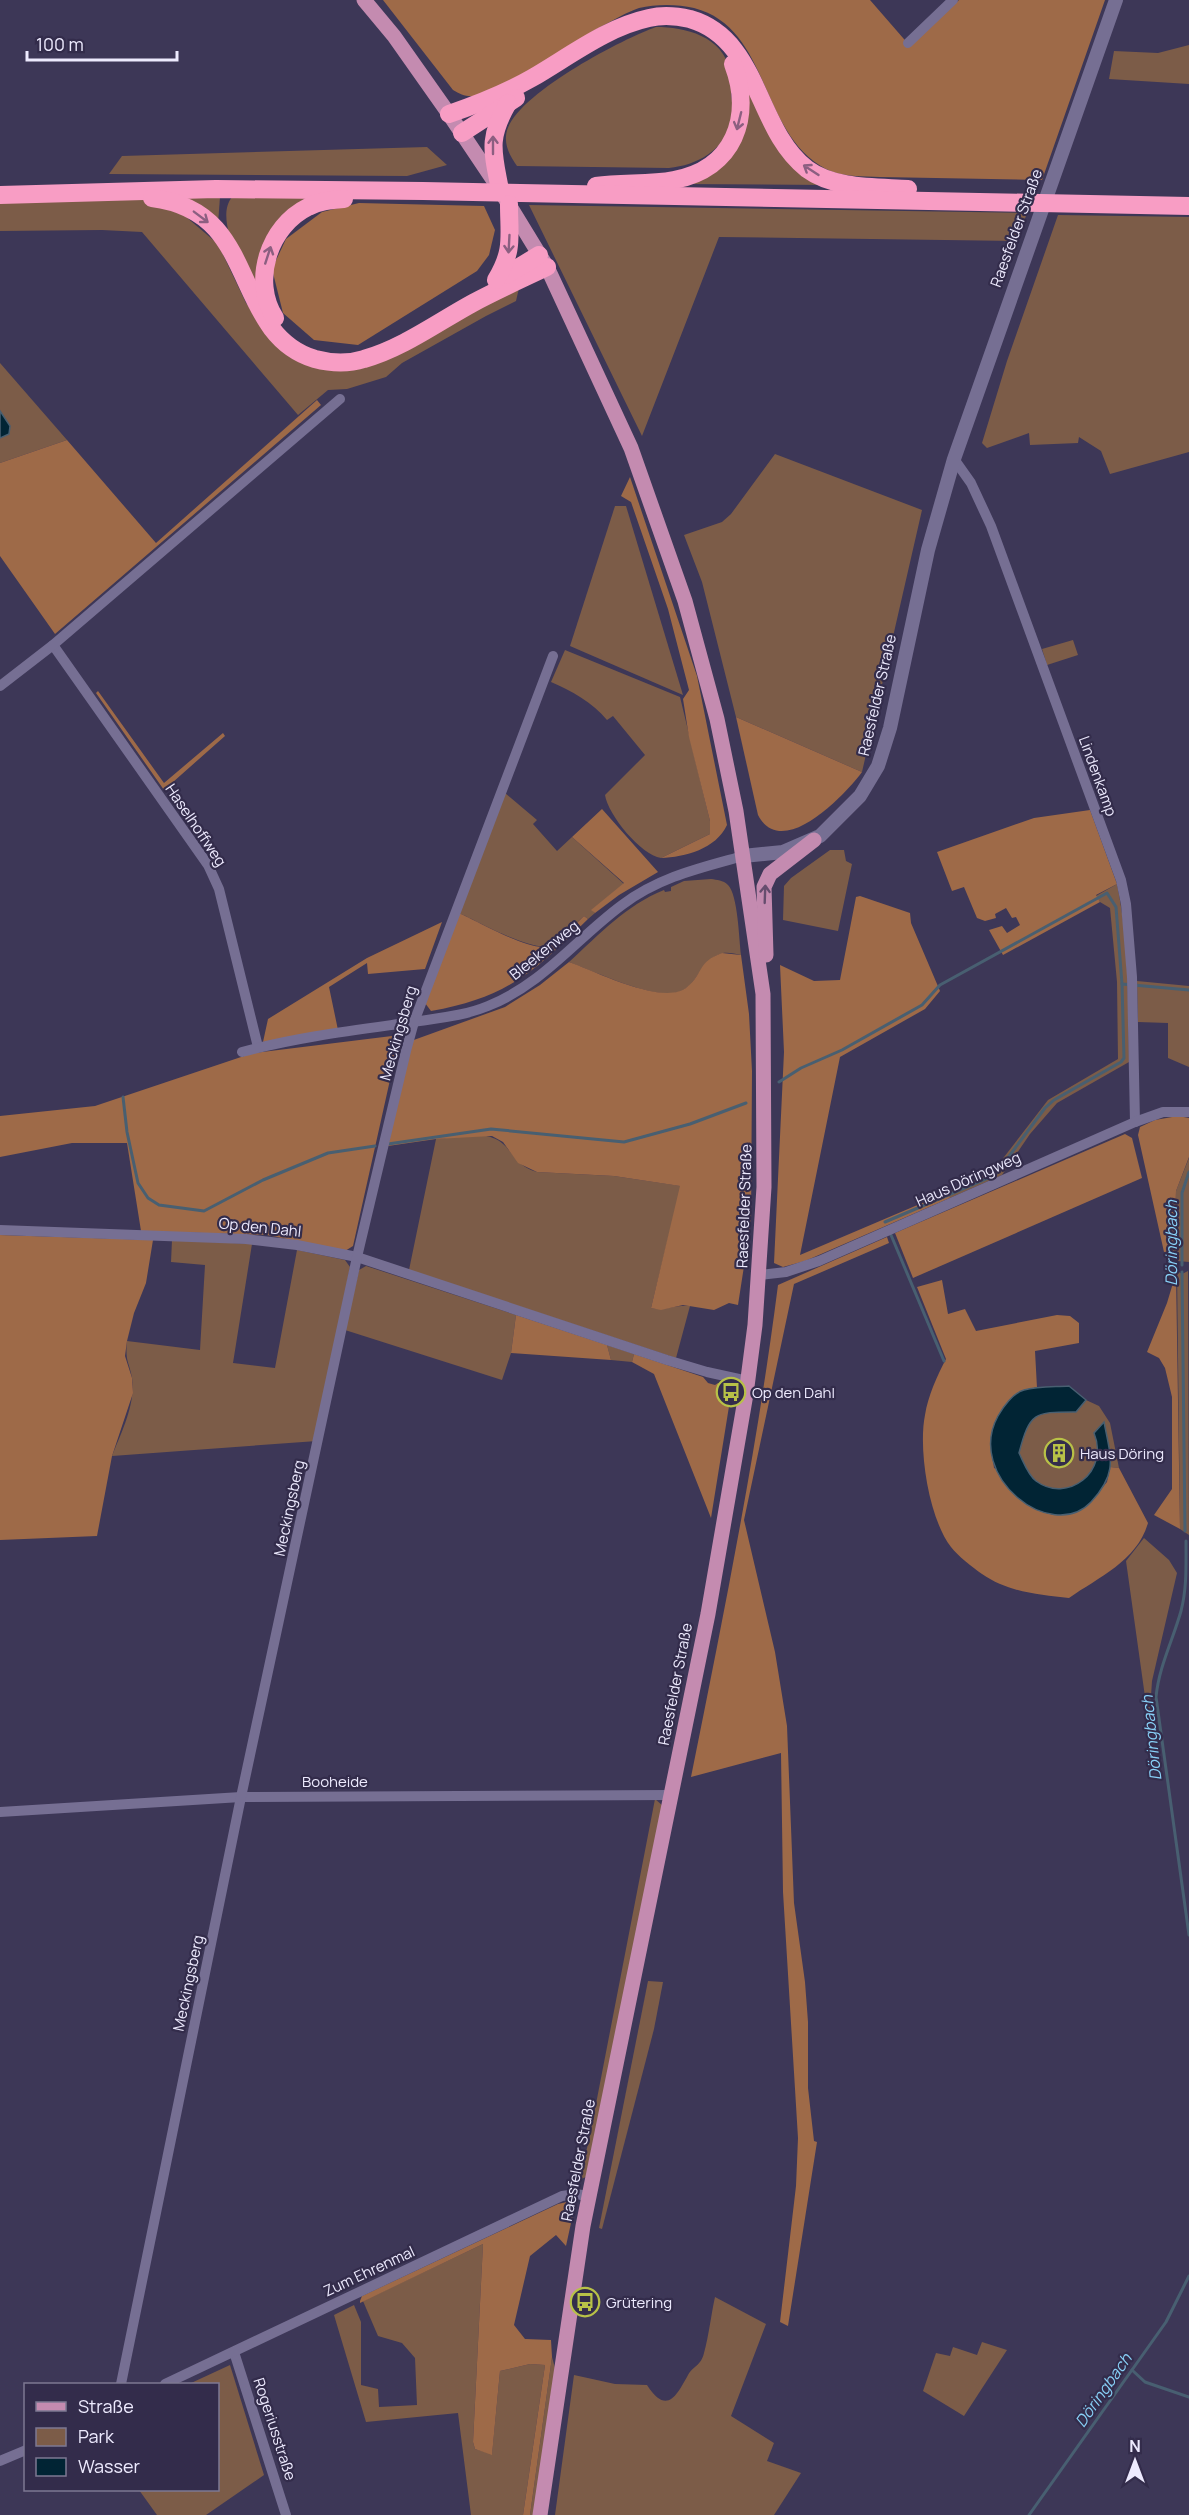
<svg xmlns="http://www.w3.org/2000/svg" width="1189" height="2515" font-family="Manrope,sans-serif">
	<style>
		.green { fill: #7c5c48 }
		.forest { fill: #9e6a48 }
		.water { fill: #012434; stroke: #485f71; stroke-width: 1.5 }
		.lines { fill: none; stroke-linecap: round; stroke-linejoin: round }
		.stream { stroke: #485f71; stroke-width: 3 }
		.street { stroke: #766f93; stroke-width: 10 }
		.secondary { stroke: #766f93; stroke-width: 14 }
		.primary { stroke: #c48bb0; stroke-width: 15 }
		.highway { stroke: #f89dc4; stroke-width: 18 }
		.oneway { stroke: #8c5f81 }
		.oneway2 { stroke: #664d6e }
		.labels { text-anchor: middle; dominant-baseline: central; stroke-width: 4.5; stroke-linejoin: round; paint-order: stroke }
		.street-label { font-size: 15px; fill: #edeafe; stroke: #332c4b }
		.poi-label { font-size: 15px; fill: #edeafe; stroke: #332c4b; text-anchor: start }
		.water-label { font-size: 16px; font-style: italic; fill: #88d0f7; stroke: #332c4b }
	</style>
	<rect width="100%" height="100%" fill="#3d3757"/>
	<g class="green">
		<path d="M 656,27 C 685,27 723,36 730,71 C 731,78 731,86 731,94 C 732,102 735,114 732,122 C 723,151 697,165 669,168 L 517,166 C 511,157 505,148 506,136 C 508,98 622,39 656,27 Z"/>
		<polygon points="1189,45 1189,84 1109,79 1114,51 1158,53"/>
		<polygon points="746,86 772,137 827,185 680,184 724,160"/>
		<polygon points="427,147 447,165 407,176 109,174 122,156"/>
		<polygon points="175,197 220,197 218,224"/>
		<path d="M 232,197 L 319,197 L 285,217 L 263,304 C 250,279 212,222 232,197 Z"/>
		<polygon points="122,200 145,200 185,216 218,244 246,303 265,329 334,368 519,288 516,301 486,316 402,363 386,377 347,389 328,390 298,415 142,232 102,230 0,231 0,201"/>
		<polygon points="529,205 1027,213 1017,241 719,237 642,436"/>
		<polygon points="1058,215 1189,217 1189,452 1110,474 1101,451 1079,437 1078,443 1030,445 1029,433 987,448 982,443 1007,361"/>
		<polygon points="0,363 67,440 0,463"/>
		<polygon points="775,454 922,510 862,772 736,717 702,582 684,535 722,522 731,514"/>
		<polygon points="615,506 626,506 683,695 570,646"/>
		<polygon points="1073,640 1078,655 1047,665 1042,649"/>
		<path d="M 565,650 L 680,697 L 710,821 L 710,834 L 661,858 C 641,855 608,815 605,795 L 645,755 L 613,716 L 607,720 C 592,702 572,691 551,682 Z"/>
		<path d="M 505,793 L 537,820 L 533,824 L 557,851 L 572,837 L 624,884 L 592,910 L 595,913 L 588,919 L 584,916 C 574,925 563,938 552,945 C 535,954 477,921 459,913 Z"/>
		<polygon points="830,850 844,850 846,861 852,864 838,931 783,920 784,886 791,878"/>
		<path d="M 711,879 C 717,880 723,880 728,885 C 738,895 739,939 741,955 C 736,954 728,952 723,953 C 699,959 698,989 675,993 C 651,998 593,971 569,962 C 599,935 626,905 664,890 L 665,892 L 671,891 L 671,887 L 684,881 Z"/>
		<path d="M 1117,884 C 1129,942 1128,1003 1129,1062 L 1057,1103 L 1030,1134 L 1002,1175 L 950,1198 L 948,1192 L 994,1170 L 1048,1100 L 1118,1059 L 1117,982 L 1110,908 L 1100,902 L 1096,896 Z"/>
		<polygon points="1137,981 1189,986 1189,1067 1168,1058 1168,1023 1138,1022"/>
		<path d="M 479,1135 C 515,1138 506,1163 537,1172 L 614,1176 L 681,1186 L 651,1308 C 665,1311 677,1304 690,1306 L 676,1358 L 409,1270 L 436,1139 Z"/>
		<polygon points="1189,1158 1189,1262 1178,1261 1177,1251 1174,1251 1176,1191"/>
		<path d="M 172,1240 L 252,1244 L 233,1363 L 275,1368 L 297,1250 L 345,1260 L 350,1267 L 317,1441 L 112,1456 C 121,1433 136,1404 132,1378 C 129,1361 125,1362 127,1341 L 200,1350 L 205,1265 L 171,1262 Z"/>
		<polygon points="366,1266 516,1315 511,1353 502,1380 345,1330 359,1270"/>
		<polygon points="1177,1271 1182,1274 1188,1271 1189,1535 1180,1529"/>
		<polygon points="607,1345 634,1354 632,1362 611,1360"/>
		<path d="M 1086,1400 L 1099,1406 L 1110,1423 L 1119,1468 L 1110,1467 L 1111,1454 L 1094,1433 C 1109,1472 1068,1505 1036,1481 C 1028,1475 1024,1463 1019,1454 C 1030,1411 1035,1412 1076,1412 Z"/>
		<polygon points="1144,1538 1169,1560 1177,1573 1152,1681 1150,1711 1147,1711 1126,1561"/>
		<polygon points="655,1799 663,1806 586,2177 579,2180 589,2140"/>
		<polygon points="648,1981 663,1982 654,2029 602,2229 599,2228"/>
		<polygon points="483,2244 473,2442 475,2449 492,2454 500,2371 530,2364 545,2365 523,2515 471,2515 458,2413 366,2422 334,2315 354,2305 361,2322 361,2385 378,2389 379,2407 417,2405 415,2358 402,2343 378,2336 363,2301"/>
		<path d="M 715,2297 L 766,2324 L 731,2416 L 774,2443 L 767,2461 L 801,2473 L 774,2515 L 555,2515 L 574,2375 L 615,2384 L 647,2385 C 667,2416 677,2395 688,2375 C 693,2366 701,2366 704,2353 C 709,2335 711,2315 715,2297 Z"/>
		<polygon points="982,2342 1007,2350 964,2416 923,2391 936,2353 950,2356 953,2347 977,2355"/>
		<polygon points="552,2357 555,2368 534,2515 530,2515"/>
		<polygon points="230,2365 264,2475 206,2515 157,2515 139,2490 218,2490 218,2384 189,2384"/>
	</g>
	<g class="forest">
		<path d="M 383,0 L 870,0 L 910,46 L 959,0 L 1105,0 L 1042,180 L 880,177 C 863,176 841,177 826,169 C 758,133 771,28 694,8 C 677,4 656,4 639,8 C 627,12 614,20 602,26 C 568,45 536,70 500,85 C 492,89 483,95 474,96 C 466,97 460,94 453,90 Z"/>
		<polygon points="359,203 484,206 495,230 489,255 477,271 358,345 314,340 283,313 272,269 286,239 322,212"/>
		<polygon points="317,400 321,405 55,634 0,556 0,463 67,440 156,543"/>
		<path d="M 630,477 L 697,676 L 727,825 C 716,849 685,857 661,858 L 710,834 L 710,821 L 689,737 L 683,699 L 689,690 L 668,609 L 631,502 L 621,496 Z"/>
		<polygon points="98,691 164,783 223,733 225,736 164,790 96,693"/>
		<path d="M 736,717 L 862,772 C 844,796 782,861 758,815 Z"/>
		<polygon points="602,809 658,872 619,895 595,913 591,910 624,883 572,837"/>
		<polygon points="1090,810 1117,884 1096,895 1100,902 1003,955 989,930 1002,926 1007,933 1020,925 1016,917 1012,918 1006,908 995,914 996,918 985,921 977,918 964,887 952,891 937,852 1034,818"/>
		<polygon points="860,896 910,913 911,923 940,991 925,1009 840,1057 800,1255 948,1192 950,1198 805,1261 783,1267 774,1263 784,1052 780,965 814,981 840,980 856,897"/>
		<path d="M 459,913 C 477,921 532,953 549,946 C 561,941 574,925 584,916 L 588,919 C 535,971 507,998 431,1011 L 425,1003 Z"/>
		<polygon points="442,922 425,969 368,974 367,963 329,987 338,1030 263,1042 268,1019 367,958"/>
		<path d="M 722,953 L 741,955 L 749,1014 L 752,1071 L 751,1221 L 738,1305 L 729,1303 L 714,1310 L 683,1305 L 661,1310 L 651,1308 L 680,1186 L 614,1176 L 537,1172 L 518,1163 L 503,1142 L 492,1136 L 436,1139 L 388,1146 L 411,1041 L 505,1007 L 540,985 L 569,962 C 595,971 665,1007 687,987 C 704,973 697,962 722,953 Z"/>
		<polygon points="400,1035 353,1246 345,1251 267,1235 141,1231 127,1143 72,1143 0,1157 0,1116 95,1106 253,1053"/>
		<polygon points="1178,1116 1189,1118 1189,1157 1176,1191 1174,1251 1164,1252 1138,1135 1140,1127 1155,1120"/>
		<polygon points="1125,1134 1132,1138 1142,1178 913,1278 895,1233"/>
		<polygon points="0,1235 153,1240 146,1283 134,1313 127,1341 125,1356 132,1378 133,1393 112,1456 97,1536 0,1540"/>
		<path d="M 887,1237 L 889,1243 L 794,1284 L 744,1520 L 775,1652 L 787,1726 L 794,1903 L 805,1982 L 808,2022 L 808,2088 L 814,2141 L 817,2142 L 788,2326 L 780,2322 L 796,2186 L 798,2138 L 783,1892 L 781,1753 L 691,1777 C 724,1613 757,1450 778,1285 Z"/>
		<polygon points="1176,1273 1180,1529 1154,1515 1172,1489 1172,1397 1165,1368 1159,1358 1147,1352 1167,1303"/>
		<path d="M 942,1280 L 948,1314 L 965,1309 L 976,1331 L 1057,1315 L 1070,1316 L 1079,1323 L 1079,1343 L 1035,1351 L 1037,1388 L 1021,1391 C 994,1424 988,1423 994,1468 L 1087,1506 L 1107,1482 L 1110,1467 L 1119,1468 L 1148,1523 C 1137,1561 1099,1577 1069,1598 C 1039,1595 1008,1592 982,1574 C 972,1567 958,1556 951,1547 C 929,1519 918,1449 925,1415 C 928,1396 937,1376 946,1359 L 917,1287 Z"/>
		<polygon points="516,1315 607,1345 611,1360 511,1353"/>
		<polygon points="634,1354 703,1377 708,1383 715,1385 718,1383 731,1394 711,1518 654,1374 632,1362"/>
		<polygon points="576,2200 566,2246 556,2235 530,2256 514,2325 525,2339 551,2340 552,2357 530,2515 523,2515 545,2365 530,2364 500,2371 492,2455 475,2449 473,2442 483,2244 360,2303 360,2301 362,2296 558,2204"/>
	</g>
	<g class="water">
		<polygon points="0,411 10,426 9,434 0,438"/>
		<path d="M 1069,1386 L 1086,1400 L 1076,1412 C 1035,1412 1030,1411 1019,1453 C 1024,1463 1028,1475 1036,1481 C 1067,1504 1110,1472 1094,1433 L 1104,1422 C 1111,1458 1118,1473 1091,1502 C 1051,1544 965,1476 998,1416 C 1003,1407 1013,1393 1024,1390 C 1038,1386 1054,1387 1069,1386 Z"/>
	</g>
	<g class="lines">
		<g class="stream">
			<polyline points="779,1082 801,1068 842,1050 922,1005 940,985 1107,893 1116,907 1122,984"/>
			<polyline points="123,1097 127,1132 138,1183 148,1198 159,1205 204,1211 263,1180 328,1153 375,1146"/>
			<polyline points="388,1144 491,1129 624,1142 690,1124 746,1103"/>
			<polyline points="885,1222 995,1175 1045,1108 1054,1100 1121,1062 1124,1058 1122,984 1189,990"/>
			<polyline points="891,1235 944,1361"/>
			<polyline points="1182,1265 1182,1193 1189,1172"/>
			<polyline points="1182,1272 1185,1531"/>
			<path d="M 1186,1541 C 1186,1565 1187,1588 1181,1611 C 1173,1640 1159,1666 1156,1697 L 1189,1935"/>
			<polyline points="1132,2370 1145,2382 1189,2397"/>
			<polyline points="1029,2515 1166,2322 1189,2276"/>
		</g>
		<g class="street">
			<polyline points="908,43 953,0"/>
			<polyline points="954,459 971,483 991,526 1121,880 1126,904 1132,977 1135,1122"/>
			<polyline points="53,645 208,865 219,889 258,1047"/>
			<polyline points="0,686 53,645 340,399"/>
			<path d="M 242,1052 C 297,1037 356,1030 413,1022 C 438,1018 464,1016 488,1006 C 543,984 576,939 622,905 C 659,877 700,868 743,856"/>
			<polyline points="0,1230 246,1239 297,1245 357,1257 667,1360 707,1372 748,1381"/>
			<polyline points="759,1275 786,1272 819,1261 1135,1122 1163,1112 1189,1112"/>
			<polyline points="0,1812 241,1797 671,1795"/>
			<polyline points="234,2352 286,2515"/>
			<polyline points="121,2384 241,1797 357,1257 406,1051 414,1022 553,656"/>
			<polyline points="165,2384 562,2196 576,2194 588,2196"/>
			<polyline points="0,2461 26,2450"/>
		</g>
		<polyline class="secondary" points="743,856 783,852 820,836 860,796 878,766 890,728 928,550 954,459 1116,0"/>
		<g class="primary">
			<polyline points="364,0 394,36 449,114 500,190 547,267 631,448 685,601 717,719 736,811 763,994 764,1187 755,1325 746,1394 708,1614 583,2226 540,2515"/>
			<polyline points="766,955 764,887 770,874 814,840"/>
		</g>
		<g class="highway">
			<path d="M 449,114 C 478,104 506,93 532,78 C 570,56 607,27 649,18 C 662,15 677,16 690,19 C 760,39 755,129 807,169 C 834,189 875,187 908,189"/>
			<polyline points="462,133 516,98"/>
			<path d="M 596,186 C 622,182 649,185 674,180 C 734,169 753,117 733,64"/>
			<path d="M 500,190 C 493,152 487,139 508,103"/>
			<polyline points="0,195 216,189 423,191 1189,206"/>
			<path d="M 152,198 C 176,201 199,210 216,229 C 252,270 254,341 315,359 C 330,363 348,364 364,359 C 403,348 438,322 473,303 C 497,290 522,279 547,267"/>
			<polyline points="506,275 539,255"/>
			<path d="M 496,280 C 514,250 509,237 509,204"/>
			<path d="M 275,318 C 251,281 269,226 308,207 C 319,201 332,200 344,199"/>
		</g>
	</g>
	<defs><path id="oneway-shaft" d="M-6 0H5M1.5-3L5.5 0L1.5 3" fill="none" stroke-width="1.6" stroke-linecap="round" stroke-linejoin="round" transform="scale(1.5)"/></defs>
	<g class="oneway">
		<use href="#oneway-shaft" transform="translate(739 121) rotate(104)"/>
		<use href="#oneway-shaft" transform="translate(493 145) rotate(-90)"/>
		<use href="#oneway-shaft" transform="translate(811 170) rotate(-147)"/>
		<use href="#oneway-shaft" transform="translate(201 217) rotate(37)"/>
		<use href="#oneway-shaft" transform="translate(509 244) rotate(93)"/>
		<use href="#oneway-shaft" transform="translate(268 255) rotate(-72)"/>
	</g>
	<use class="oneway2" href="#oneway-shaft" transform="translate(765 894) rotate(-88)"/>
	<defs>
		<g id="bus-ring" transform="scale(1.5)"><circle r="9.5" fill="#332c4b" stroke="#b8c147" stroke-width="1.5"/><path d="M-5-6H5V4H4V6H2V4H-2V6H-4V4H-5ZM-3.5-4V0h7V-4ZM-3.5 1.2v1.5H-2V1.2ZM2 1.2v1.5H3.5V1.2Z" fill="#b8c147"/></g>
		<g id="building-ring" transform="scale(1.5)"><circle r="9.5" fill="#332c4b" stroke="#b8c147" stroke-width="1.5"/><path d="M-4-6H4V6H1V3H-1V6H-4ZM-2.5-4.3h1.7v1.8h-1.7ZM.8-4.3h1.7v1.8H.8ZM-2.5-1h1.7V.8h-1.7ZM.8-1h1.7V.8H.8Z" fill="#b8c147"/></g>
	</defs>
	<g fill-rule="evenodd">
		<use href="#bus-ring" x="731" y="1392"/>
		<use href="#building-ring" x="1059" y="1453"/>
		<use href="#bus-ring" x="585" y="2302"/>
	</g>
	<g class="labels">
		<g class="street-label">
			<text transform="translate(1016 228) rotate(-70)">Raesfelder Straße</text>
			<text transform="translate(877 695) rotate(-77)">Raesfelder Straße</text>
			<text transform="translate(1098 776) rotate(70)">Lindenkamp</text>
			<text transform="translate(196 825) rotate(56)">Haselhoffweg</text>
			<text transform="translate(544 950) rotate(-39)">Bleekenweg</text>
			<text transform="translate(398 1033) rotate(-74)">Meckingsberg</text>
			<text transform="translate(968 1179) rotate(-24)">Haus Döringweg</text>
			<text transform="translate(744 1206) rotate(-88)">Raesfelder Straße</text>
			<text transform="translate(260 1227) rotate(6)">Op den Dahl</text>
			<text transform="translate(289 1508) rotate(-78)">Meckingsberg</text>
			<text transform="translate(675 1684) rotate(-79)">Raesfelder Straße</text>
			<text x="335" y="1781">Booheide</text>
			<text transform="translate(188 1983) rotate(-78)">Meckingsberg</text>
			<text transform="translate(578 2160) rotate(-79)">Raesfelder Straße</text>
			<text transform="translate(369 2271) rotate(-25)">Zum Ehrenmal</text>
			<text transform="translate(275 2429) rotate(72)">Rogeriusstraße</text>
		</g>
		<g class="poi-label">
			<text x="752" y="1392">Op den Dahl</text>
			<text x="1080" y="1453">Haus Döring</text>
			<text x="606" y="2302">Grütering</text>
		</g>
		<g class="water-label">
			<text transform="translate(1171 1243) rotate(-90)">Döringbach</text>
			<text transform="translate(1151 1738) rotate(-96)">Döringbach</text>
			<text transform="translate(1103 2390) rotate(-55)">Döringbach</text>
		</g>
	</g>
	<rect x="24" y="2383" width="195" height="108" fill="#332c4b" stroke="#7d7893" stroke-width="1.5"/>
	<rect x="36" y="2402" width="30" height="9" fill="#c48bb0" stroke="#7d7893" stroke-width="1.5"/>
	<text x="78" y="2413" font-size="18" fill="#edeafe">Straße</text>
	<rect x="36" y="2428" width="30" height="18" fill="#7c5c48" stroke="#7d7893" stroke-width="1.5"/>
	<text x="78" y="2443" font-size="18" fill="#edeafe">Park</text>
	<rect x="36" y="2458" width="30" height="18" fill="#012434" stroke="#7d7893" stroke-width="1.5"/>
	<text x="78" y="2473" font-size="18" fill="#edeafe">Wasser</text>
	<g transform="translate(1135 2461)" stroke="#332c4b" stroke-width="4.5" paint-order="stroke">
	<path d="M0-4.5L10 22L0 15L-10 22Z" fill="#edeafe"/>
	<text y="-9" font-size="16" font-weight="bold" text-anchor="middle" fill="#edeafe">N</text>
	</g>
	<path d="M27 51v9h150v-9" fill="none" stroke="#edeafe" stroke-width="3"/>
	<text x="36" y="51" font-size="18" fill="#edeafe" stroke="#332c4b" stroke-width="4.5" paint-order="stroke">100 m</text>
</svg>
